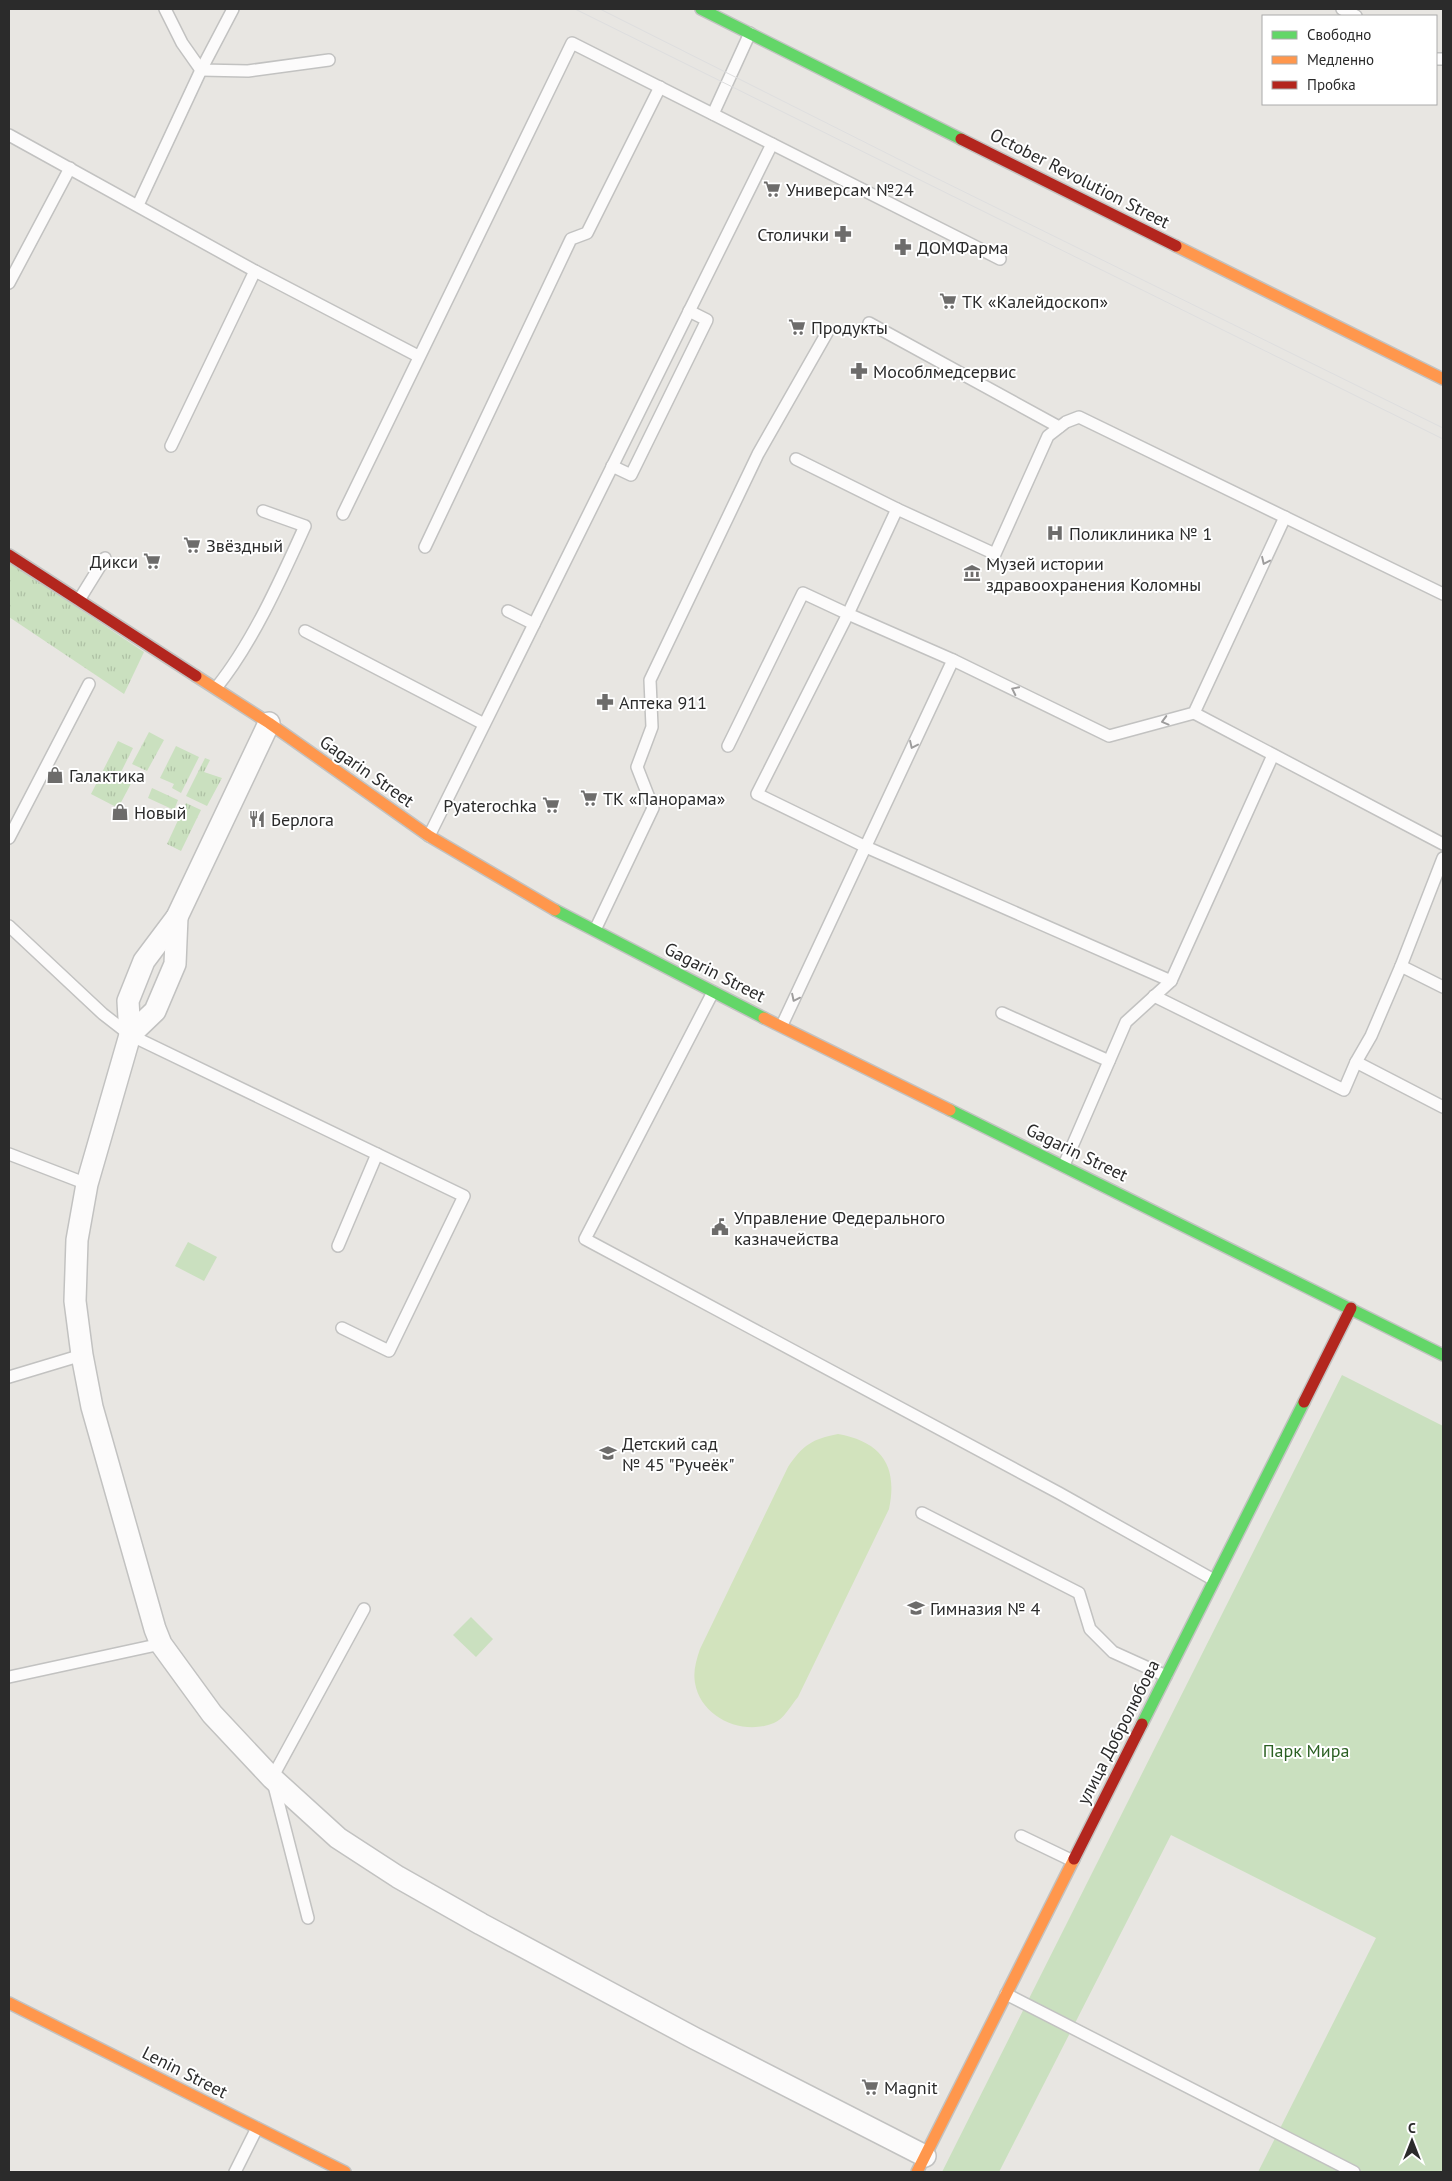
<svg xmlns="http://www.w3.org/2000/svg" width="1452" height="2181" font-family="'PT Sans',sans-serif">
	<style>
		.grass { fill: url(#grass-tufts) }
		.park { fill: #cae0bf }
		.pitch { fill: #d2e3bd }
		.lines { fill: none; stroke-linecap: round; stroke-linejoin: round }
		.lane-casing { stroke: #c2c2c1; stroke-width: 14 }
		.street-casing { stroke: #c2c2c1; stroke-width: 24 }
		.fast-casing { stroke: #c2c2c1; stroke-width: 14 }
		.slow-casing { stroke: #c2c2c1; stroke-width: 14 }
		.jam-casing { stroke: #c2c2c1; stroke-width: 14 }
		.lane { stroke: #fcfbfb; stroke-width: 11 }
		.street { stroke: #fcfbfb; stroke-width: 21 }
		.fast { stroke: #63d668; stroke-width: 11 }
		.slow { stroke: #ff974d; stroke-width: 11 }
		.jam { stroke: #b3261e; stroke-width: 11 }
		.tram { stroke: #dededf; stroke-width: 1 }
		.oneway { stroke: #9e9d9d }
		.labels { text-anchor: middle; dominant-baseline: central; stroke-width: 4; stroke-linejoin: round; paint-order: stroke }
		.street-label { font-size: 18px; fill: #2b2b2b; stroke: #fff }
		.poi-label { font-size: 18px; fill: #2b2b2b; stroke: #fff; text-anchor: start }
		.park-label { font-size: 18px; fill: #2b6023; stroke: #fff }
	</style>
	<defs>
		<pattern id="grass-tufts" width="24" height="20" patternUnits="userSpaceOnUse" patternTransform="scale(1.25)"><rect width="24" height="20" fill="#cae0bf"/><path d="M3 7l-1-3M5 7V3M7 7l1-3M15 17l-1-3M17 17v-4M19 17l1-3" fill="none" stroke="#aec0a4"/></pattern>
	</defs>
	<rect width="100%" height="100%" fill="#e8e6e2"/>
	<g class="grass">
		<polygon points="9,562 144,652 124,694 9,617"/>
		<polygon points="149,732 164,740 147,771 132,764"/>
		<polygon points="118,741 133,748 121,772 134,778 118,808 91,794"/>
		<polygon points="176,746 199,757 181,793 172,788 174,784 160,778"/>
		<polygon points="205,758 210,760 204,772 222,778 207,806 186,796"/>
		<polygon points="152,788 178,800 174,810 148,798"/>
		<polygon points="186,803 201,810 181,851 167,844"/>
	</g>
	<g class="park">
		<polygon points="188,1242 217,1257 204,1281 175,1266"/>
		<polygon points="1342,1375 1443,1426 1443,2172 1258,2172 1376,1938 1171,1835 999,2172 942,2172"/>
		<polygon points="471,1617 493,1639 476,1657 453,1635"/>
	</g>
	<path class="pitch" d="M 838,1434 C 882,1442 898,1466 889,1509 L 798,1697 C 791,1705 784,1719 774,1723 C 743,1736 701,1718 695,1683 C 693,1671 696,1661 700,1649 L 788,1467 C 803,1445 812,1439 838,1434 Z"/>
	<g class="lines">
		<g class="lane-casing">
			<g id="lane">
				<polyline points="165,9 182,43 201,70 248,71 329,60"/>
				<polyline points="1342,9 1356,16"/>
				<polyline points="1436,59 1443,59"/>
				<polyline points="713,114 750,33"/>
				<polyline points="9,135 255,271 418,356"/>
				<polyline points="138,205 201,70 233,9"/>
				<polyline points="9,283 70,168"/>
				<polyline points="869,323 1059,427"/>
				<polyline points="171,446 255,271"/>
				<polyline points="796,459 897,509"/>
				<polyline points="612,466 631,475 707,320 689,311"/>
				<polyline points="343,514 572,43 1000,259"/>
				<polyline points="425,547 571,239 587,233 660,87"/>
				<polyline points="79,600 105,558"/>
				<polyline points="508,611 534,624"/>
				<polyline points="305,631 484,724"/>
				<polyline points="953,660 848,614 897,509 995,554 1048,436 1066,422 1079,417 1443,594"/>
				<path d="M 216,688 C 252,644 282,577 305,526 L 263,511"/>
				<polyline points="1194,713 1443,844"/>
				<polyline points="728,746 803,593 848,614 757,794 866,847 1171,981"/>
				<polyline points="429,836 772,144"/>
				<polyline points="9,838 89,684"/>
				<polyline points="9,926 103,1014 130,1035 464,1196 389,1351 342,1328"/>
				<polyline points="595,930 653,808 637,767 652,727 650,680 758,454 828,331"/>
				<polyline points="1401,966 1443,858"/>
				<polyline points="713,992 585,1239 1059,1493 1214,1580"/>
				<polyline points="1154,996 1344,1090 1356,1062 1443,1107"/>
				<polyline points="1002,1013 1109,1061"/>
				<polyline points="782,1025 953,660 1109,736 1194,713 1285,517"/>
				<polyline points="1356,1062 1371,1036 1401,966 1443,987"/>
				<polyline points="9,1154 87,1184"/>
				<polyline points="1064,1165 1126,1022 1171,981 1273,755"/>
				<polyline points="338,1246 377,1154"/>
				<polyline points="9,1377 82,1355"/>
				<polyline points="922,1513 1079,1593 1090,1629 1113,1652 1166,1676"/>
				<polyline points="9,1677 161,1644"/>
				<polyline points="1021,1836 1073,1861"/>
				<polyline points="308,1918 272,1778 364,1609"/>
				<polyline points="1006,1994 1354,2172"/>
				<polyline points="235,2172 257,2128"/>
			</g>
		</g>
		<g class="street-casing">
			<g id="street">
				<polyline points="269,723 177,917 144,961 128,1001 130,1035 87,1184 77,1240 75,1301 82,1355 92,1407 155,1629 161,1644 212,1714 272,1778 338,1838 398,1877 481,1924 694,2038 925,2156"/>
				<polyline points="130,1035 155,1011 175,964 177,917"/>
			</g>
		</g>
		<g class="fast-casing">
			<g id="fast">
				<polyline points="701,9 961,139"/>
				<polyline points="555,910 764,1018"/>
				<polyline points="950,1110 1443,1355"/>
				<polyline points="1142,1724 1304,1402"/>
			</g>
		</g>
		<g class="slow-casing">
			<g id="slow">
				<polyline points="1176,246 1443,379"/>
				<polyline points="196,676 269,723 429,836 555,910"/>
				<polyline points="764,1018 950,1110"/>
				<polyline points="9,2003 345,2172"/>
				<polyline points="917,2172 1074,1859"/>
			</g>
		</g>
		<g class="jam-casing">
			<g id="jam">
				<polyline points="961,139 1176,246"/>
				<polyline points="9,555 196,676"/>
				<polyline points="1304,1402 1351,1308"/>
				<polyline points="1074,1859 1142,1724"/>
			</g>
		</g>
		<use href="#lane" class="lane"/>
		<use href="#street" class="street"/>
		<use href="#fast" class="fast"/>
		<use href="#slow" class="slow"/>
		<use href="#jam" class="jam"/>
		<g class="tram">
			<polyline points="575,9 1443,439"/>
			<polyline points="600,9 928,174 1443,428"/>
		</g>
	</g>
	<defs><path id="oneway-chevron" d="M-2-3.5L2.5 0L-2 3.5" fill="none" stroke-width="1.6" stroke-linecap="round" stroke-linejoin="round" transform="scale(1.25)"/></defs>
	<g class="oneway">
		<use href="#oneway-chevron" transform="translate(1265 561) rotate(115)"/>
		<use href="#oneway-chevron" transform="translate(1015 690) rotate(-154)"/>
		<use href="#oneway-chevron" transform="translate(1165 721) rotate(165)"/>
		<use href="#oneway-chevron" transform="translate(913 745) rotate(115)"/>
		<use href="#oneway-chevron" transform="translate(795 998) rotate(116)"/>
	</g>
	<defs>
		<g id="supermarket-bare" transform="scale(1.35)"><path d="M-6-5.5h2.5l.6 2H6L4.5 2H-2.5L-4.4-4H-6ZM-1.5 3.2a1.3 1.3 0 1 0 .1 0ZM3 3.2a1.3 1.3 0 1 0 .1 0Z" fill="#6d6c6b" stroke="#fff" stroke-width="2.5" paint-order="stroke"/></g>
		<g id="pharmacy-bare" transform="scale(1.35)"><path d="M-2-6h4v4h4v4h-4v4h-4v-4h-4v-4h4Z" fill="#6d6c6b" stroke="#fff" stroke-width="2.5" paint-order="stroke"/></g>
		<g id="hospital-bare" transform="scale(1.35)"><path d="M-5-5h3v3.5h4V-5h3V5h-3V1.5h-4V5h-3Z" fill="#6d6c6b" stroke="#fff" stroke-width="2.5" paint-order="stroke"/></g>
		<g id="museum-bare" transform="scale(1.35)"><path d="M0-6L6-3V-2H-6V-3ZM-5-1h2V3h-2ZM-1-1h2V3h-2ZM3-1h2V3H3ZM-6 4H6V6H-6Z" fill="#6d6c6b" stroke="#fff" stroke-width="2.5" paint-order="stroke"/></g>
		<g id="shop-bare" transform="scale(1.35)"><path d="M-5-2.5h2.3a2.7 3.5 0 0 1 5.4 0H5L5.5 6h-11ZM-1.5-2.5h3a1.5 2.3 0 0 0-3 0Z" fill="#6d6c6b" stroke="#fff" stroke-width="2.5" paint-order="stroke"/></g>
		<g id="restaurant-bare" transform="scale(1.35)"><path d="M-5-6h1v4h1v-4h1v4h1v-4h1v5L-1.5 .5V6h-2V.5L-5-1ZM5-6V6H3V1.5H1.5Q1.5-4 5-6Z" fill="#6d6c6b" stroke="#fff" stroke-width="2.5" paint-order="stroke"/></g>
		<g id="civic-bare" transform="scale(1.35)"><path d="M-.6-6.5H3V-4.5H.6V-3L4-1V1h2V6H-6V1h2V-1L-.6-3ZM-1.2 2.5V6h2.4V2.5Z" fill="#6d6c6b" stroke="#fff" stroke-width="2.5" paint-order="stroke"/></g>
		<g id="school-bare" transform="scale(1.35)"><path d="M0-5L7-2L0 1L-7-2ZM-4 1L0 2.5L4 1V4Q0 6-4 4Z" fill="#6d6c6b" stroke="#fff" stroke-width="2.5" paint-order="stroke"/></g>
	</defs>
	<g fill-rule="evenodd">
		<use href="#supermarket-bare" x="772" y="189"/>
		<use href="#pharmacy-bare" x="843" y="234"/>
		<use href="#pharmacy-bare" x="903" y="247"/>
		<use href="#supermarket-bare" x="948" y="301"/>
		<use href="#supermarket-bare" x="797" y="327"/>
		<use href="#pharmacy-bare" x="859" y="371"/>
		<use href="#hospital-bare" x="1055" y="533"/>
		<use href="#supermarket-bare" x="192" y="545"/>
		<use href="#supermarket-bare" x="152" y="561"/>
		<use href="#museum-bare" x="972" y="573"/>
		<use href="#pharmacy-bare" x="605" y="702"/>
		<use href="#shop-bare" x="55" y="775"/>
		<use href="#supermarket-bare" x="589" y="798"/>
		<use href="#supermarket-bare" x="551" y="805"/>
		<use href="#shop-bare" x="120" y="812"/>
		<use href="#restaurant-bare" x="257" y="819"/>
		<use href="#civic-bare" x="720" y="1227"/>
		<use href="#school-bare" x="608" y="1453"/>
		<use href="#school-bare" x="916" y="1608"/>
		<use href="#supermarket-bare" x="870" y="2087"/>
	</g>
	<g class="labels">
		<g class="street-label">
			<text transform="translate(1080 178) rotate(27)">October Revolution Street</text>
			<text transform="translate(367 771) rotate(35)">Gagarin Street</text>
			<text transform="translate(715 972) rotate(27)">Gagarin Street</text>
			<text transform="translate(1077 1152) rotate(26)">Gagarin Street</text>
			<text transform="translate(1118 1732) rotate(-63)">улица Добролюбова</text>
			<text transform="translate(185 2072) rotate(27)">Lenin Street</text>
		</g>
		<g class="poi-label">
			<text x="786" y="189">Универсам №24</text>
			<text x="829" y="234" text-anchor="end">Столички</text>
			<text x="917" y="247">ДОМФарма</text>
			<text x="962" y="301">ТК «Калейдоскоп»</text>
			<text x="811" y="327">Продукты</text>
			<text x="873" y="371">Мособлмедсервис</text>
			<text x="1069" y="533">Поликлиника № 1</text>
			<text x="206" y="545">Звёздный</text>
			<text x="138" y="561" text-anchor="end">Дикси</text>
			<text x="986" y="563">Музей истории<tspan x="986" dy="21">здравоохранения Коломны</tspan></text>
			<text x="619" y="702">Аптека 911</text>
			<text x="69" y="775">Галактика</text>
			<text x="603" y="798">ТК «Панорама»</text>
			<text x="537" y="805" text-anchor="end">Pyaterochka</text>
			<text x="134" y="812">Новый</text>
			<text x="271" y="819">Берлога</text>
			<text x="734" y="1217">Управление Федерального<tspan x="734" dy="21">казначейства</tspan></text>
			<text x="622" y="1443">Детский сад<tspan x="622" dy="21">№ 45 "Ручеёк"</tspan></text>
			<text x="930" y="1608">Гимназия № 4</text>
			<text x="884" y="2087">Magnit</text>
		</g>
		<g class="park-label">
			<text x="1306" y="1750">Парк Мира</text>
		</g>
	</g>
	<rect width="1452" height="2181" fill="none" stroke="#2b2b2b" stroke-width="20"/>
	<rect x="1262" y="15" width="175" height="90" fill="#ffffff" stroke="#aaaaaa"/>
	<rect x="1272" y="31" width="25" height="8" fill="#63d668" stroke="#aaaaaa"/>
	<text x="1307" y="40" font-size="15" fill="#2b2b2b">Свободно</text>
	<rect x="1272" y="56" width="25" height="8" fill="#ff974d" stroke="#aaaaaa"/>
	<text x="1307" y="65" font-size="15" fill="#2b2b2b">Медленно</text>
	<rect x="1272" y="81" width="25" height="8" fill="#b3261e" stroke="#aaaaaa"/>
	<text x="1307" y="90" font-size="15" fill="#2b2b2b">Пробка</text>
	<g transform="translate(1412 2141)" stroke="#ffffff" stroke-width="4" paint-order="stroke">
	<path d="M0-4L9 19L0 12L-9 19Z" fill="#2b2b2b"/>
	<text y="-8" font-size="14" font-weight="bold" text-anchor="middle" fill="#2b2b2b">С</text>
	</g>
</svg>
